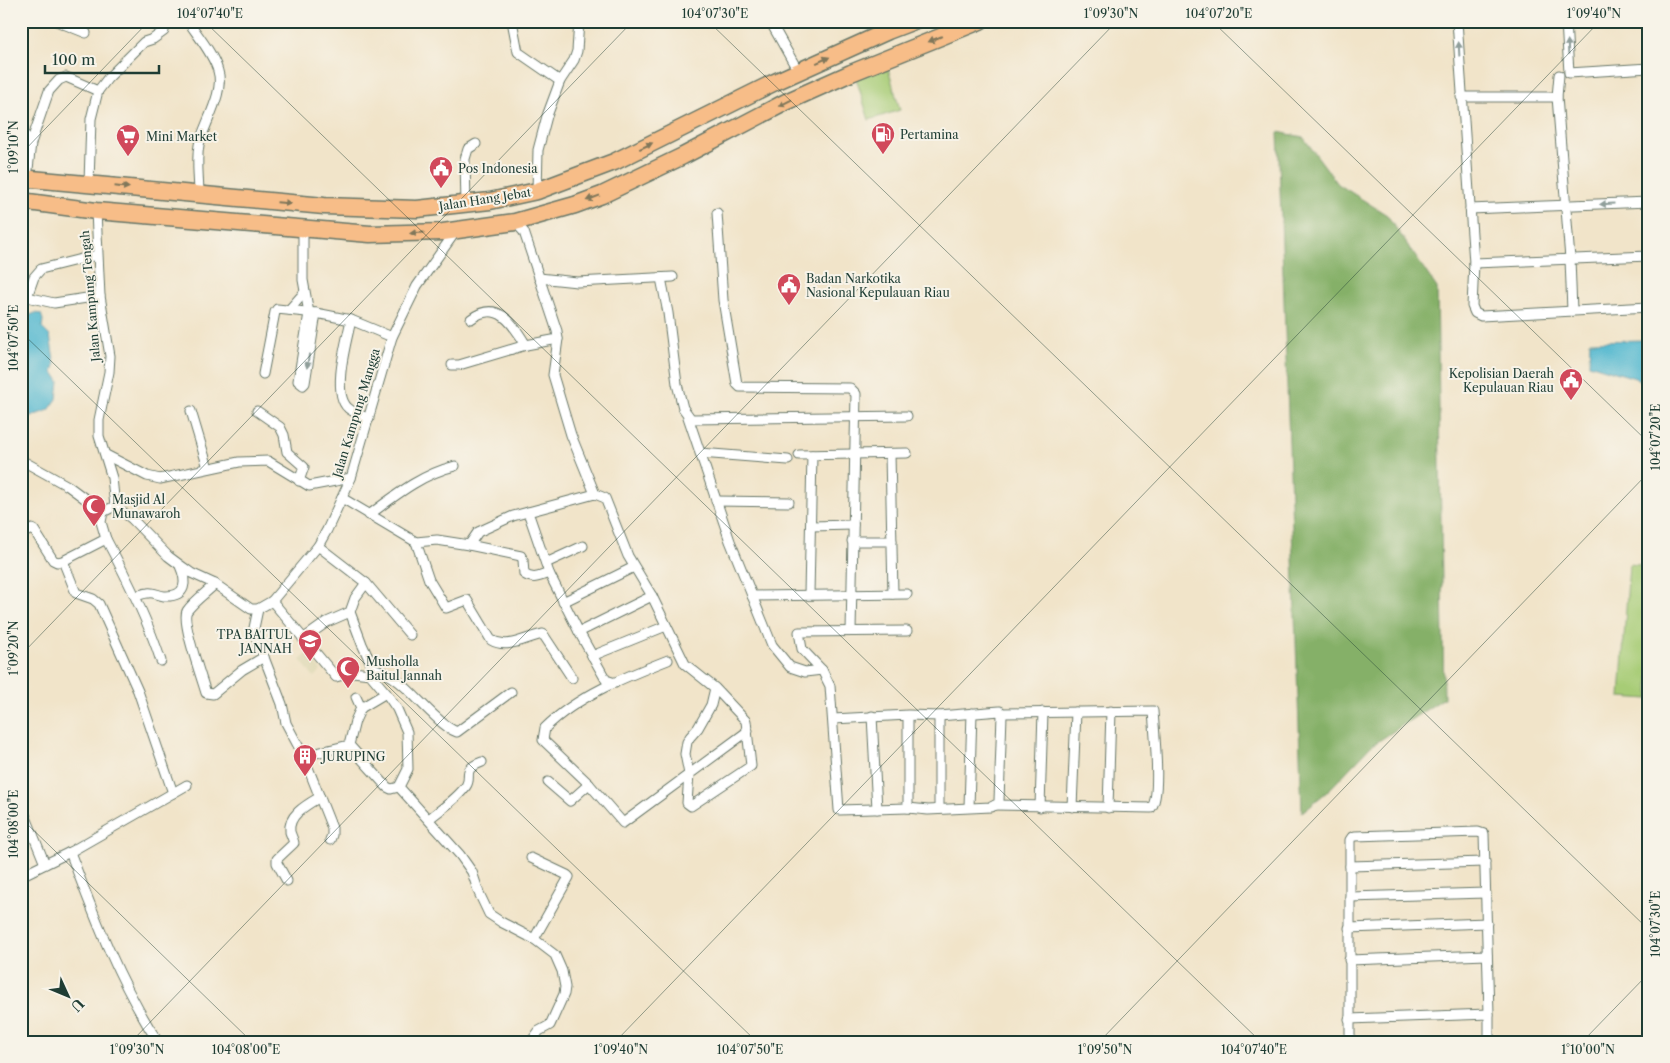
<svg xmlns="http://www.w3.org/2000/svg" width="1670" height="1063" font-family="'Libre Caslon Text',serif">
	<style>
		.built { fill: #e2dcba }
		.green { fill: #a7cc76; stroke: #638455 }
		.forest { fill: #85b067; stroke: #52764e }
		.water { fill: #51b7cf; stroke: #387a82 }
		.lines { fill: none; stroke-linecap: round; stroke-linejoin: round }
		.street-casing { stroke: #687768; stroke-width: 11 }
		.highway-casing { stroke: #687768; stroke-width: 19 }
		.street { stroke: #fff; stroke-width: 9 }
		.highway { stroke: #f7bd88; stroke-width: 16 }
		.oneway { fill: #80775a }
		.oneway2 { fill: #8f9e9a }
		.ticks { fill: none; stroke: #1f3d34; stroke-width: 1; stroke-opacity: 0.45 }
		.labels { text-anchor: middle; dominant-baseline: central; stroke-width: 4; stroke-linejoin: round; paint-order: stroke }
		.poi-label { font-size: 12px; fill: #1f3d34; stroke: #f7f3e8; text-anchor: start }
		.street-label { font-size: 12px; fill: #1f3d34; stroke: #f7f3e8 }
		.neatline { fill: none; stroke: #1f3d34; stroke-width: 2 }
		.ticks-label { font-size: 12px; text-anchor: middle; fill: #1f3d34 }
	</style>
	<rect width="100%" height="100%" fill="#f7f3e8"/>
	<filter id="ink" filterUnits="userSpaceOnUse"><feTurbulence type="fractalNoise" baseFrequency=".02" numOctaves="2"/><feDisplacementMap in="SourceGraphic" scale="10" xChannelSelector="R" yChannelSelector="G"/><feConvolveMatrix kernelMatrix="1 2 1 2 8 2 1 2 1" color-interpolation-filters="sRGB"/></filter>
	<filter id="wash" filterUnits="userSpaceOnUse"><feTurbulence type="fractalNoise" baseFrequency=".0096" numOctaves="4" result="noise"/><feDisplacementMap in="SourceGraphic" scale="20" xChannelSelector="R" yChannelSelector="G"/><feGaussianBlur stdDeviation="1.12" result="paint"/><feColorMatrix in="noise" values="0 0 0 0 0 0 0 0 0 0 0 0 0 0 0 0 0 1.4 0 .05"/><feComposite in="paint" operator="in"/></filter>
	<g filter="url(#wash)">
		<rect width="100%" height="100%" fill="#f1e4c9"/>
		<polygon class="built" points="317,646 325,656 315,663 321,671 314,677 300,660"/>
		<g class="green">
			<polygon points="887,65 900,110 869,120 855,75"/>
			<polygon points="1629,564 1649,566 1649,699 1620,697"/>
		</g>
		<polygon class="forest" points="1278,132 1303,137 1338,184 1387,215 1437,288 1444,698 1371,746 1328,791 1302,812"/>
		<g class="water">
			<polygon points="35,313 41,314 43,320 42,328 50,336 55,365 53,372 59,381 57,399 49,410 32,416 21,413 21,319"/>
			<polygon points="1649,340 1649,389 1635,378 1589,364 1590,341"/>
		</g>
	</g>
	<g filter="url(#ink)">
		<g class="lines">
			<g class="street-casing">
				<g id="street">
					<polyline points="21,21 22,21"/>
					<polyline points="56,21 86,33"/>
					<path d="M 188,21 C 198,36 214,55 218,71 C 225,92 204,124 199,145 C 196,161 199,179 199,195"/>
					<polyline points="512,21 518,52 560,81"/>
					<polyline points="770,21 798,71"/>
					<polyline points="1457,21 1474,263 1472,306 1475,313 1481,316 1649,307"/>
					<polyline points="1566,21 1569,73 1649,68"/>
					<polyline points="1559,75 1557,97 1570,259 1572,311"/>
					<polyline points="1461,97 1557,97"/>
					<polyline points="21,130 31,143"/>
					<polyline points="27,178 31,143 49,91 59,80 66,77 98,91"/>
					<polyline points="89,183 91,119 98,91 108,78 144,42 153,39 164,31"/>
					<polyline points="537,191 538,150 547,116 560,81 574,60 577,51 579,21"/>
					<polyline points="466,205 465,159 468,149 476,144"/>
					<polyline points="1470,209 1649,202"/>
					<polyline points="717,213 723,300 737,384 740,387 850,388 856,394 851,631"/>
					<polyline points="515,222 524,232 557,331 558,339 553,375 571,435 595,494"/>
					<polyline points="303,228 303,280 309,313 298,381 303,385 305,383 316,313"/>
					<polyline points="456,231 417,286 392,337 351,478 327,530 318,546 272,601 336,677 353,672 370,674 386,693 397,709 407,732 408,769 399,787 460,855 472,872 479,893 489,914 501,922 534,939 555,955 562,971 565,987 564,994 550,1025 539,1031 531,1042"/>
					<polyline points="1474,263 1649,256"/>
					<polyline points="539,278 577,282 673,277"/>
					<polyline points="661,278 668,313 677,384 683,408 691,419 907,416"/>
					<polyline points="27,297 34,277 41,269 97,255"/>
					<polyline points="21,300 27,297 54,303 100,296"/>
					<polyline points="289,310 304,293"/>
					<path d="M 471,319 C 498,299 513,324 526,345"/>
					<path d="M 351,320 C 347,340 331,393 348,408 C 354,413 363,416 369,419"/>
					<polyline points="452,365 459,365 526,345 558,339"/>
					<polyline points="263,374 275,312 277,309 316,313 351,320 392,337"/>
					<polyline points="191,411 208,468"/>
					<polyline points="257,411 280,427 284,435 287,452 304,467 299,481"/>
					<polyline points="688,417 730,541 772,645 790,667 805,672 822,670"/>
					<polyline points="700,453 788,460"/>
					<polyline points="890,454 893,594"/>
					<polyline points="106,455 147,476 160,479 239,462 268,461 309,486 351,478"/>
					<polyline points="799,455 907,453"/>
					<polyline points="21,460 68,486 103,512 115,506 112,478 99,436 99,420 109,372 110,356 100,296 96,211"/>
					<polyline points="342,498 416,542 437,540 469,545 478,532 513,516 528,512"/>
					<polyline points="716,501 789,502"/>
					<polyline points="115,506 132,519 168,556 180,565 191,573 215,584 251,609 258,609 272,601"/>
					<polyline points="103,512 101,522 106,539 63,561 76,593 93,599 99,604 138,691 173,793"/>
					<path d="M 369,515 C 396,495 422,474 455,466"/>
					<polyline points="811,526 853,525"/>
					<polyline points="21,534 32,529 34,530 53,560 57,562 63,561"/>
					<path d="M 106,539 C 127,578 147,618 161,661"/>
					<polyline points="852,541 892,541"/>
					<path d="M 416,542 L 429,580 L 446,608 L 467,600 L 491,640 C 508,650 526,637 543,634 L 572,678"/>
					<path d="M 469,545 L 521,556 L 523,560 L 524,574 C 533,580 539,577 549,573"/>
					<polyline points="546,563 583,546"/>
					<polyline points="366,583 410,635"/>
					<path d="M 215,584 C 207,592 194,601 187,611 C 181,621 202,679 206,693 L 213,694 L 242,670 L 264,657"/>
					<polyline points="809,594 812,455"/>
					<path d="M 136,596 C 140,595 144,593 148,593 C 153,592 158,595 164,596 C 187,597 187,582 180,566"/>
					<polyline points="752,596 907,594"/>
					<polyline points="563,602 634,567"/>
					<polyline points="258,609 254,628 255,634 282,704 286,723 303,755 332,828 332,835 330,840"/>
					<polyline points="350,612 362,644 373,668 371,671"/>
					<polyline points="907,631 799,632 802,649 822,670 830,686 839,810 908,808"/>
					<polyline points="579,632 652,596"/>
					<polyline points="303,639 327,622 350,612 355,598 366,583 318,546"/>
					<polyline points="592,656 666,626"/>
					<path d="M 668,660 C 627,676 577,696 545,728 L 543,740 L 589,784 L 623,823 L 748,731"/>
					<path d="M 373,668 C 401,676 416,700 437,718 C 443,724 449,729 457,732 L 511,692"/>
					<polyline points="615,683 606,680 579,632 549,573 528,512 595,494 605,498 628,556 652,596 685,664 715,688 746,721 751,766 691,806 687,803 689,774 685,754 687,742 690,737 698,728 711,705 715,688"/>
					<polyline points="356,697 361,708 386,693"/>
					<polyline points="872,716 877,809"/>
					<polyline points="939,716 939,809"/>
					<polyline points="833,719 908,715 908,808 928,810 991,807 998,804 999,801 1002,715 1000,711 939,716 908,715"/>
					<polyline points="349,745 387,787 391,789 399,787"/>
					<polyline points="303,755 308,755 349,745 355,721 361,708"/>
					<polyline points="548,782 570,801 589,784"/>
					<polyline points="21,805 45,864"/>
					<path d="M 995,805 L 1151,808 C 1162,797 1154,729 1153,711 L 1001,713"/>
					<polyline points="969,807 972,713"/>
					<polyline points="1040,807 1043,712"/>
					<polyline points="1072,807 1076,712"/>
					<polyline points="1108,808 1111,711"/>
					<path d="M 429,819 C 441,809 457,799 466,786 C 473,776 460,770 482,762"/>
					<path d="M 70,852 C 95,918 119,982 158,1042"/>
					<polyline points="531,858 567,875 569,877 534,939"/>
					<polyline points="1350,866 1485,862"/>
					<polyline points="21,876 70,852 187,785"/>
					<path d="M 287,881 L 277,863 L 277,859 L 294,843 C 293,839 291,835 290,832 C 287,815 308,804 320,797"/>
					<polyline points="1350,897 1486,893"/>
					<polyline points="1349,928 1487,923"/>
					<polyline points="1349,960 1487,955"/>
					<polyline points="1349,1019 1489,1014 1489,1042"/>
					<polyline points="1350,1042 1350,840 1352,837 1355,836 1478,832 1484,834 1489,1014"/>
				</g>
			</g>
			<g class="highway-casing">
				<g id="highway">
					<polyline points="21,178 324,206 417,209 490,201 537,191 614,162 775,82 888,31 914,21"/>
					<polyline points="21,201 96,211 370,234 443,232 515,222 575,205 602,195 683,156 786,102 851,73 980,21"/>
				</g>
			</g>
			<use href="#street" class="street"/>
			<use href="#highway" class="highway"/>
		</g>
		<defs><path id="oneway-solid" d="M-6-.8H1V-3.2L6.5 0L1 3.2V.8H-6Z" transform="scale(1.25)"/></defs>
		<g class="oneway">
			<use href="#oneway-solid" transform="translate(935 39) rotate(157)"/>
			<use href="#oneway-solid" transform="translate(823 60) rotate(-24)"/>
			<use href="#oneway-solid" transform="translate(785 103) rotate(154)"/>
			<use href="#oneway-solid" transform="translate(646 146) rotate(-25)"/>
			<use href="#oneway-solid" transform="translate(122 187) rotate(6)"/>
			<use href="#oneway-solid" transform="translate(593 198) rotate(159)"/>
			<use href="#oneway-solid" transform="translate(284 203) rotate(5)"/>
			<use href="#oneway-solid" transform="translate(417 233) rotate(177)"/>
		</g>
		<g class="oneway2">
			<use href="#oneway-solid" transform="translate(1568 47) rotate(-93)"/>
			<use href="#oneway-solid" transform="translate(1459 49) rotate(-93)"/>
			<use href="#oneway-solid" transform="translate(1607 204) rotate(177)"/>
			<use href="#oneway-solid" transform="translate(308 361) rotate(99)"/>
		</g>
	</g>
	<path class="ticks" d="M 204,21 L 1261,1042M 708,21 L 1649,930M 1212,21 L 1649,443M 21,154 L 149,21M 21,332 L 757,1042M 21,655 L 633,21M 21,818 L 252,1042M 131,1042 L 1117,21M 615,1042 L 1600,21M 1099,1042 L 1649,472M 1582,1042 L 1649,973"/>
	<defs>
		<g id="fuel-pin" transform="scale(1.25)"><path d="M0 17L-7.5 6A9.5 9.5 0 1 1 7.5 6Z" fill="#d1495b" stroke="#f7f3e8"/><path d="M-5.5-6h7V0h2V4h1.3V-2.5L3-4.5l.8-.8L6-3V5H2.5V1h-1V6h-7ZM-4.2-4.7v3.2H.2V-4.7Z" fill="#fff"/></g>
		<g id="supermarket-pin" transform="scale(1.25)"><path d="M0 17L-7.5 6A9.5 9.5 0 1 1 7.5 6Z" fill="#d1495b" stroke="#f7f3e8"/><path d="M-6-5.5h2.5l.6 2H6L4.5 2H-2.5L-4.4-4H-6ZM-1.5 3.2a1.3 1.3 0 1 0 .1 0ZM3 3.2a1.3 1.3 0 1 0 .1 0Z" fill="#fff"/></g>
		<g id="civic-pin" transform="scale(1.25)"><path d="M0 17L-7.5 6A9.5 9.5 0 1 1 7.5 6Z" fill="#d1495b" stroke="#f7f3e8"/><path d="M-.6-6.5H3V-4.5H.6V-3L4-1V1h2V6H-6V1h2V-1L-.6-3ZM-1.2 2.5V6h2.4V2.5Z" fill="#fff"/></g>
		<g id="mosque-pin" transform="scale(1.25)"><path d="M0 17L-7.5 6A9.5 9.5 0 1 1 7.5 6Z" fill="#d1495b" stroke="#f7f3e8"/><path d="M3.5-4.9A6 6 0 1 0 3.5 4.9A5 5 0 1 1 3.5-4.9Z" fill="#fff"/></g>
		<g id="school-pin" transform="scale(1.25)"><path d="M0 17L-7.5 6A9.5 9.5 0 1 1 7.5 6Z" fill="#d1495b" stroke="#f7f3e8"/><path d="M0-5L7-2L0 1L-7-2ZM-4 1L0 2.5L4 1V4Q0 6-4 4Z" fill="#fff"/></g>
		<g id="building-pin" transform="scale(1.25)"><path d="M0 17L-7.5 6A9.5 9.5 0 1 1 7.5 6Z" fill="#d1495b" stroke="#f7f3e8"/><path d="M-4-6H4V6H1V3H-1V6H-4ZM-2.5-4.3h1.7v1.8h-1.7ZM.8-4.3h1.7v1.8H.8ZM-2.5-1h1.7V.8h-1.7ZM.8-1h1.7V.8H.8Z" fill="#fff"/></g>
	</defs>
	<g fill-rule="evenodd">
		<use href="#fuel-pin" x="883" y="134"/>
		<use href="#supermarket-pin" x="128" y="136"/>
		<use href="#civic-pin" x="441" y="168"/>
		<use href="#civic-pin" x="789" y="285"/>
		<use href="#civic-pin" x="1571" y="380"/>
		<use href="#mosque-pin" x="94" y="506"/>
		<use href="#school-pin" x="310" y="641"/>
		<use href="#mosque-pin" x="348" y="668"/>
		<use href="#building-pin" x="305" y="756"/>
	</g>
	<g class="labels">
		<g class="poi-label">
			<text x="900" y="134">Pertamina</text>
			<text x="146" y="136">Mini Market</text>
			<text x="458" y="168">Pos Indonesia</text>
			<text x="806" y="278">Badan Narkotika<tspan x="806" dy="14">Nasional Kepulauan Riau</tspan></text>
			<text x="1554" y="373" text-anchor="end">Kepolisian Daerah<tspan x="1554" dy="14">Kepulauan Riau</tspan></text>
			<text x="112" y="499">Masjid Al<tspan x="112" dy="14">Munawaroh</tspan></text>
			<text x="292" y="634" text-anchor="end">TPA BAITUL<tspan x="292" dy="14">JANNAH</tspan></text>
			<text x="366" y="661">Musholla<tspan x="366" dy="14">Baitul Jannah</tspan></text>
			<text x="322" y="756">JURUPING</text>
		</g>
		<g class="street-label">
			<text transform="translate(485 199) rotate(-9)">Jalan Hang Jebat</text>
			<text transform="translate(90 296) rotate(-95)">Jalan Kampung Tengah</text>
			<text transform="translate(356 413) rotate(-73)">Jalan Kampung Mangga</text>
		</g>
	</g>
	<rect width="1670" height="1063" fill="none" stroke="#f7f3e8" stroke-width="55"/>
	<g transform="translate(68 996) rotate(134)" stroke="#f7f3e8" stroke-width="4" paint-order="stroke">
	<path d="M0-4L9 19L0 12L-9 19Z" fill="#1f3d34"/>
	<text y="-8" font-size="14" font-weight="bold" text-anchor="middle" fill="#1f3d34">U</text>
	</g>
	<path d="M45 65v8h114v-8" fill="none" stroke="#1f3d34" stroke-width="2.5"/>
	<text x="52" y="65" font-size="15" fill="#1f3d34" stroke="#f7f3e8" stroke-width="4" paint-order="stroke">100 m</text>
	<rect x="28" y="28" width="1614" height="1008" class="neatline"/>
	<g class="ticks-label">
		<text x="210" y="18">104°07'40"E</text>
		<text x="715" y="18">104°07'30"E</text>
		<text x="1111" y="18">1°09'30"N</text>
		<text x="1219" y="18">104°07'20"E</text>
		<text x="1594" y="18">1°09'40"N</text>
		<text transform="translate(14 147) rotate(-90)" y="4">1°09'10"N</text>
		<text transform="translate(14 338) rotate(-90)" y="4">104°07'50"E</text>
		<text transform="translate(1656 437) rotate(-90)" y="4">104°07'20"E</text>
		<text transform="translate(14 648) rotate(-90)" y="4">1°09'20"N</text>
		<text transform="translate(14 824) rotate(-90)" y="4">104°08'00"E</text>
		<text transform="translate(1656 924) rotate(-90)" y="4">104°07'30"E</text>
		<text x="137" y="1054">1°09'30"N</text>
		<text x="246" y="1054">104°08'00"E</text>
		<text x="621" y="1054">1°09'40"N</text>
		<text x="750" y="1054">104°07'50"E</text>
		<text x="1105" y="1054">1°09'50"N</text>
		<text x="1254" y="1054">104°07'40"E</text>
		<text x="1588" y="1054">1°10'00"N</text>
	</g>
</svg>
